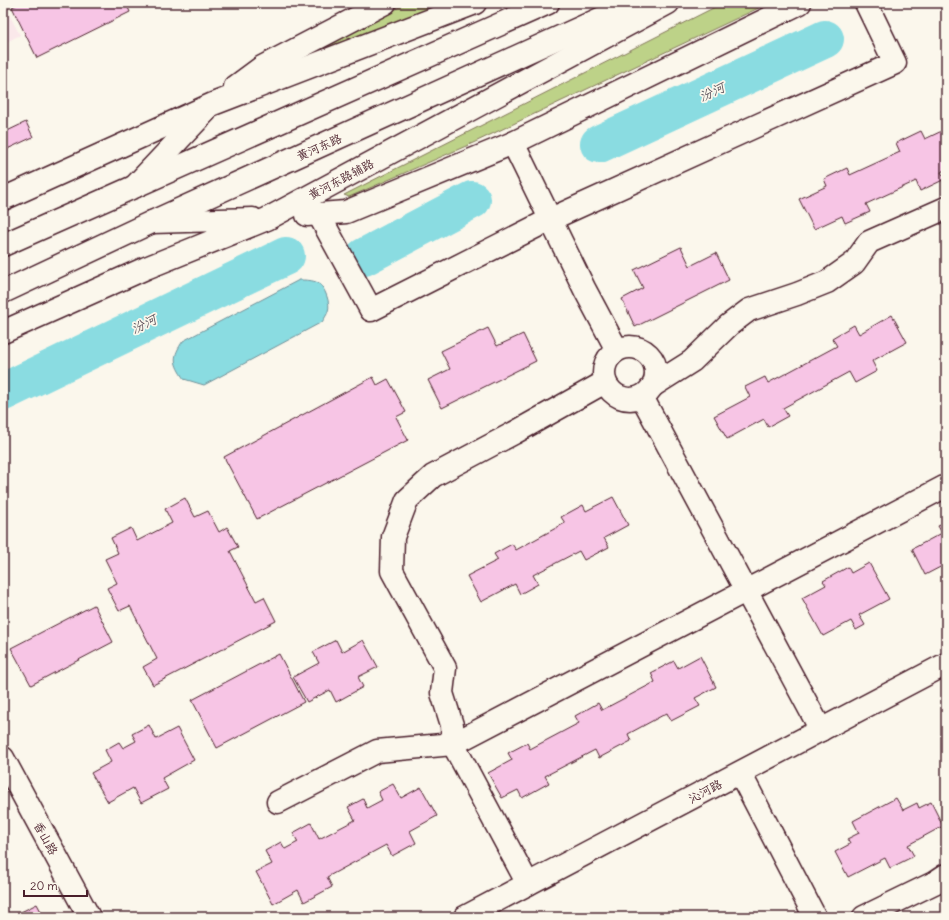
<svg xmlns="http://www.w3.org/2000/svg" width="949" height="920" font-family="Delius,'LXGW WenKai TC',sans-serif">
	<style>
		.built { fill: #fae8ea }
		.green { fill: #bdd288; stroke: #84785a }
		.water { fill: #8adce1; stroke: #709098 }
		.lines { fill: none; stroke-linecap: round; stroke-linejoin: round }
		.river { stroke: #8adce1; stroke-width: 38 }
		.building { fill: #f7c5e5; stroke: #4a1f2b }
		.minor-casing { stroke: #4a1f2b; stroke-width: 25 }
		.major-casing { stroke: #4a1f2b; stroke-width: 25 }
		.minor { stroke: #fbf7ec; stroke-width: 22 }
		.major { stroke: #fbf7ec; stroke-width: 22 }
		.labels { text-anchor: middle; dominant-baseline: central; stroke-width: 3.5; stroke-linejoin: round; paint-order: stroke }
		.street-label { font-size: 12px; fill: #4a1f2b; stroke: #fbf7ec }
		.water-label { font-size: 13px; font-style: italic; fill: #5a4e58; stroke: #fbf7ec }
	</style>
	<rect width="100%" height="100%" fill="#fbf7ec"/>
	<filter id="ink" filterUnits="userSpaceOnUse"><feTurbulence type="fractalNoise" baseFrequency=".025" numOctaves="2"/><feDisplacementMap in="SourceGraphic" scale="8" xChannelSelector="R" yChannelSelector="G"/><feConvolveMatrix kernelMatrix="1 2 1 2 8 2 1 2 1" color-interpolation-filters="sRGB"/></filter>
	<g filter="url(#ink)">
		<polygon class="built" points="3,3 20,35 3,44"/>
		<g class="green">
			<polygon points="407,3 463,3 286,65"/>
			<polygon points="723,3 769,3 473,143 349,197 344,195"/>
		</g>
		<path class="water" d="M 299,280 C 305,280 313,280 318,283 C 325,287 331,304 328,311 C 327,315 324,319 322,322 L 204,385 L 184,379 C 173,363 172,357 183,341 Z"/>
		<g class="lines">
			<g class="river">
				<polyline points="599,144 825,39"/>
				<polyline points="364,257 472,200"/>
				<polyline points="3,392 286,256"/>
			</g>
		</g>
		<g class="building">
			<polygon points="20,3 126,3 130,12 37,58 12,7"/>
			<polygon points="26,122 33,137 3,151 3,133"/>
			<polygon points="946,129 946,169 941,172 945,179 920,191 916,181 866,204 870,212 845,223 842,216 814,229 799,199 827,186 824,179 847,168 850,175 900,152 896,143 921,131 925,139"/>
			<polygon points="681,247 690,266 716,253 729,280 635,327 622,299 643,288 634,270"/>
			<polygon points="892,315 907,342 872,361 877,371 855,383 849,372 783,408 788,416 768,427 764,419 727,439 714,416 750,397 745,387 765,377 768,383 837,346 832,338 854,325 859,334"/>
			<polygon points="488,328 497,346 523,334 536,361 442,408 428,380 450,369 441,351"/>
			<polygon points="373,377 377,385 388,379 406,412 396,417 408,440 257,519 224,457"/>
			<polygon points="613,497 628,525 604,538 609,547 584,560 579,551 533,575 538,584 520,594 515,584 481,602 467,576 498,560 494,554 512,544 516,550 565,523 561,517 583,505 586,511"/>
			<polygon points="185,498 195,517 208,511 219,532 227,527 238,547 230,551 256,601 264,597 276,621 153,685 143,667 157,659 130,606 119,611 107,588 117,583 105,559 118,553 111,538 131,528 137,541 172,523 165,509"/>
			<polygon points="946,522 946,564 925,575 912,549 942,533 938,526"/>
			<polygon points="869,563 889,599 859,615 865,625 856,630 851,621 823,636 802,598 826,585 823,581 848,567 851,573"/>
			<polygon points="94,605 113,642 31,685 11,648"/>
			<polygon points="336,640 342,652 363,640 378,667 358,677 363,687 336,702 330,690 307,702 293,677 319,663 313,652"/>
			<polygon points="279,654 304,702 217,748 192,700"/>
			<polygon points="700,656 716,687 695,698 700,706 671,721 667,713 628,734 631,741 599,758 595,750 545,776 549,783 522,798 518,790 502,798 488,773 512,760 508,753 527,743 530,749 579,723 575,716 598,703 602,710 655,682 651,673 674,661 678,668"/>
			<polygon points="149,725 156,739 177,728 194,760 162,778 168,789 141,803 133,788 108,802 91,773 111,762 105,750 119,742 123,748 136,741 132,734"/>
			<polygon points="393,784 401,798 421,787 437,816 410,831 416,843 392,856 386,845 327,877 332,887 304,902 298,890 273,904 256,872 272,864 265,851 281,842 285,849 298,842 293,833 311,823 319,839 355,820 348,807 363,799 367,808 382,800 378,792"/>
			<polygon points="896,798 903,810 917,803 919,808 931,802 943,826 908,845 914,856 890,868 885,858 848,877 835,852 850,844 847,839 859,833 853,821"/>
			<polygon points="3,840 9,851 3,854"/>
			<polygon points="37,904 44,917 11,917"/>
		</g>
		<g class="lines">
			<g class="minor-casing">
				<g id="minor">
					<polyline points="235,87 262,67 385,3"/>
					<polyline points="513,143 585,290 617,350"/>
					<polyline points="134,187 205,112"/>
					<polyline points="3,199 213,104 475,3"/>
					<polyline points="307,215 346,212 513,143 800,3"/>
					<polyline points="319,215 371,310 551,219 895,63 866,3"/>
					<polyline points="152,222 253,219"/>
					<polyline points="3,332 146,268 267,219 668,3"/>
					<circle cx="630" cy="373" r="26"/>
					<polyline points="654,385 692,361 729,325 749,310 797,294 827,282 854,263 869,242 946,208"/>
					<polyline points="642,397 821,730"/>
					<polyline points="3,758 89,917"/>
					<polyline points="740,773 815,917"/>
					<polyline points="278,802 377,751 453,744 946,486"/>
					<polyline points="528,884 453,744 452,725 442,693 445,668 392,571 393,537 407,500 433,476 514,433 605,382"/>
					<polyline points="465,917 946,664"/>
					<polyline points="864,917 934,883 946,875"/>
				</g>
			</g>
			<g class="major-casing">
				<g id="major">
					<polyline points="3,245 548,3"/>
					<polyline points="3,292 152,222 635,3"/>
				</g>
			</g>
			<use href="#minor" class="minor"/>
			<use href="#major" class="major"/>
		</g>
	</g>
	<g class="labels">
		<g class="street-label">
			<text transform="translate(319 147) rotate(-24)">黄河东路</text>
			<text transform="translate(341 179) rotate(-28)">黄河东路辅路</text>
			<text transform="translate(705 791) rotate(-28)">沁河路</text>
			<text transform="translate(46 838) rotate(61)">香山路</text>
		</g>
		<g class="water-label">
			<text transform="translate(712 92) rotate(-25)">汾河</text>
			<text transform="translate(144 324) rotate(-26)">汾河</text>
		</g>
	</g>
	<rect width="949" height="920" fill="none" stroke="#fbf7ec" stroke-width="16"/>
	<rect x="8" y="8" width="933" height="904" fill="none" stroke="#4a1f2b" stroke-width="1.5" filter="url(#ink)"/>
	<path d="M24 890v6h63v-6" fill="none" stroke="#4a1f2b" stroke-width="2"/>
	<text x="30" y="890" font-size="12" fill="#4a1f2b" stroke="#fbf7ec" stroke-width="3" paint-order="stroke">20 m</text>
</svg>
